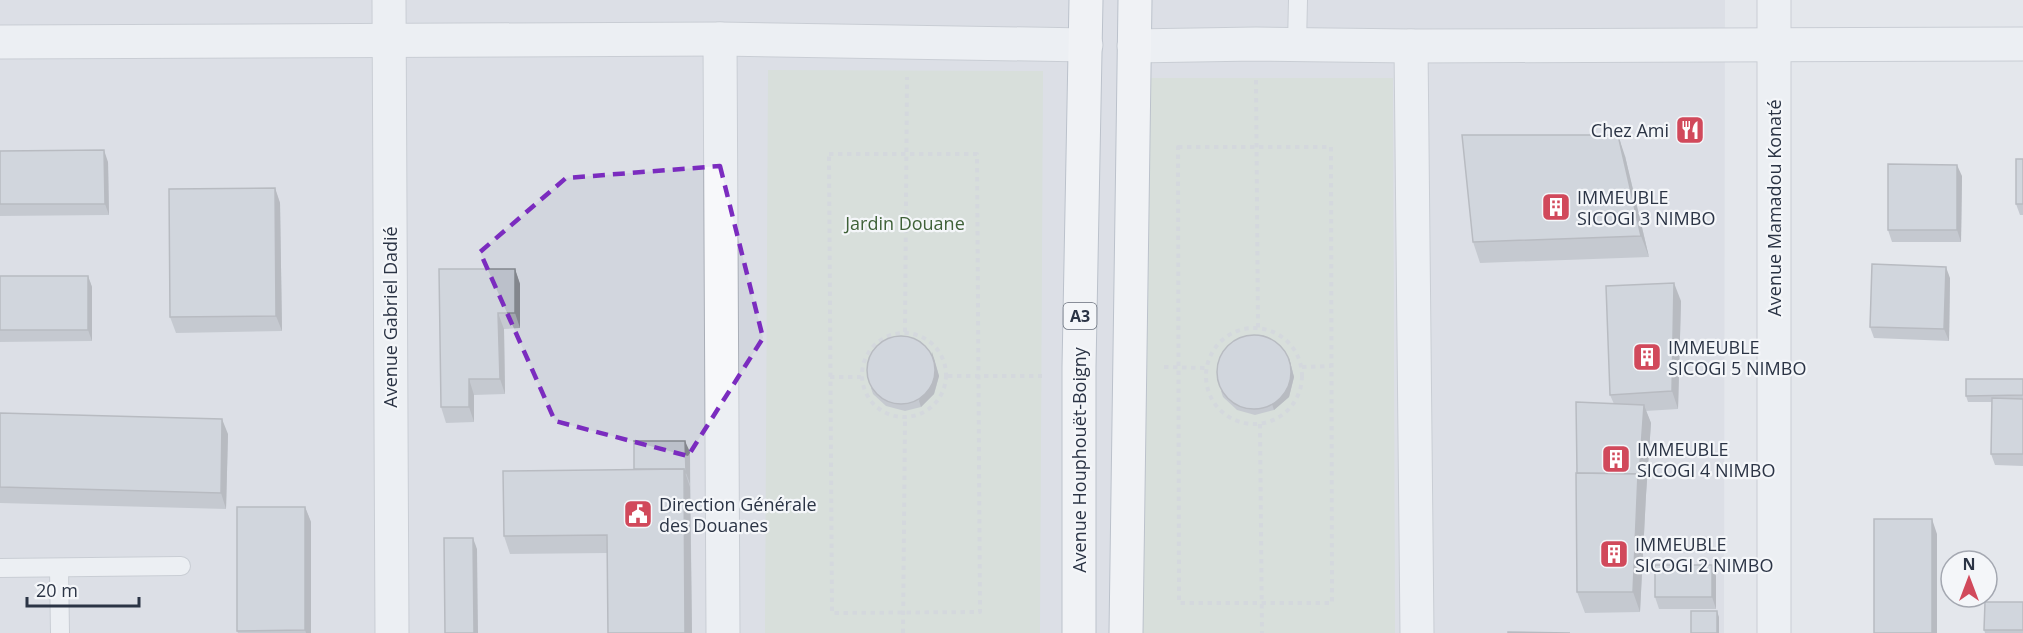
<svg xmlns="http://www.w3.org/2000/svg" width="2023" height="633" font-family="'Open Sans',sans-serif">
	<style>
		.built { fill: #d2d6de }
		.green { fill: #c9d6c5 }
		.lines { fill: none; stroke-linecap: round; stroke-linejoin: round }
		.lane-casing { stroke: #a9aeb7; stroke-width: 20 }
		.street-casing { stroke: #a9aeb7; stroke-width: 35 }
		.highway-casing { stroke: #8b94a3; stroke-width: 35 }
		.path { stroke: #c2c5cb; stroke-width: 4; stroke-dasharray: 4.5 4.5; stroke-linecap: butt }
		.lane { stroke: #f7f8fa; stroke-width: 18 }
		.street { stroke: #f7f8fa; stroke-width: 33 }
		.highway { stroke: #fff; stroke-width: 33 }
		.wall { fill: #a1a5ae }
		.shaded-wall { fill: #83868d }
		.building { fill: #bbc0ca; stroke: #83868d; stroke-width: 1.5 }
		.marked { fill: none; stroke: #7b2cbf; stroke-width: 4.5; stroke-dasharray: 12 8; stroke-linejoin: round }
		.labels { text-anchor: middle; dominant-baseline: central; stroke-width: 4.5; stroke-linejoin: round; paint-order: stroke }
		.shield { fill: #f4f6f9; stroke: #676e7b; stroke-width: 1.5 }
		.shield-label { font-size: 16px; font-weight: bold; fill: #2b3445 }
		.poi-label { font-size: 18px; fill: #2b3445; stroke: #f4f6f9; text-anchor: start }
		.street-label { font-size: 18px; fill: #2b3445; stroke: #f4f6f9 }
		.park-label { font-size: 18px; fill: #3f6138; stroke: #f4f6f9 }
	</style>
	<rect width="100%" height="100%" fill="#e4e7ec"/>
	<polygon class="built" points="0,0 1725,0 1724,633 0,633"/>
	<g class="green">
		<polygon points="768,70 1043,71 1040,633 765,633"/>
		<polygon points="1121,78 1393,78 1395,633 1123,633"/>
	</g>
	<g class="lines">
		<g class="lane-casing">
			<g id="lane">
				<polyline points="1297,44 1298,0"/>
				<polyline points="0,568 181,566"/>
				<polyline points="59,568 60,633"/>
			</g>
		</g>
		<g class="street-casing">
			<g id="street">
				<polyline points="389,0 392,633"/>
				<polyline points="1774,0 1774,633"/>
				<polyline points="720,39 723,633"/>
				<polyline points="0,42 720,39 1086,45"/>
				<polyline points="1134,46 1256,44 1411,46 2023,44"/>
				<polyline points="1411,46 1417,633"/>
			</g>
		</g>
		<g class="highway-casing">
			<g id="highway">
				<polyline points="1079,633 1079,367 1086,0"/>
				<polyline points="1126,633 1135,0"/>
			</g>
		</g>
		<g class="path">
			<polyline points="1256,80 1258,328"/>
			<polygon points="1178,147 1331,147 1332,603 1179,603"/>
			<polygon points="829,154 977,154 980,612 832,613"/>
			<circle cx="1254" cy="376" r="48"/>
			<polyline points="905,332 907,77"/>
			<circle cx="904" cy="375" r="42"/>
			<polyline points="1164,367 1206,368"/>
			<polyline points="1302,367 1331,366"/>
			<polyline points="948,376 1042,376"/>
			<polyline points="830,377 861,377"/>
			<polyline points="1260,424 1262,633"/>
			<polyline points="903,633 905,419"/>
		</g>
		<use href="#lane" class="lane"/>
		<use href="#street" class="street"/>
		<use href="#highway" class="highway"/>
	</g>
	<g class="wall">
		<polygon points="0,151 108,162 109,215 0,216"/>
		<polygon points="1625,156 1649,257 1480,263 1473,242"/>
		<polygon points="2023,159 2023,215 2020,215 2016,204"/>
		<polygon points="1962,176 1961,242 1892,242 1888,230"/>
		<polygon points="275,188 280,203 282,331 176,333 170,317"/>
		<polygon points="515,269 520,284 520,328 504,329 505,394 474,395 474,422 446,423 441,407"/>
		<polygon points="0,276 88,276 92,287 92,341 0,342"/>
		<polygon points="1950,278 1949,341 1874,338 1870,327"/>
		<polygon points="1681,301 1678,409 1646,411 1651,423 1646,495 1640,612 1585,613 1577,592 1577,473 1614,404 1610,395"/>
		<polygon points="934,358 939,376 934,394 921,407 905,411 886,406 873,394 871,388"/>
		<polygon points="1289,358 1294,377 1289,397 1274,410 1255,415 1237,410 1223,397 1221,391"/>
		<polygon points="2023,379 2023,466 1995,465 1991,454 1992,402 1968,402 1966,396"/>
		<polygon points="0,413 228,434 226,509 0,503"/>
		<polygon points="690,452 692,633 608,633 607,553 510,554 504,536"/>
		<polygon points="305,507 311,522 311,633 238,633 237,631"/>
		<polygon points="1712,565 1716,576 1716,609 1659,609 1655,597"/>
		<polygon points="2023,602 2023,633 1985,633 1984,630"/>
	</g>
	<g class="shaded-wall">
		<polygon points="1618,135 1625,156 1649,257 1641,236"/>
		<polygon points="104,150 108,162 109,215 105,204"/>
		<polygon points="1957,165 1962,176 1961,242 1957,230"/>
		<polygon points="275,188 280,203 282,331 276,316"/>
		<polygon points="1946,267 1950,278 1949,341 1944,329"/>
		<polygon points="515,269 520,284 520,328 515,313"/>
		<polygon points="88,276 92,287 92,341 88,330"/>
		<polygon points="1674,283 1681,301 1678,409 1672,391"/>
		<polygon points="498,313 504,329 505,394 500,379"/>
		<polygon points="932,352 939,376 934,394 921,407 919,401"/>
		<polygon points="1289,358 1294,377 1289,397 1274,410 1272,404"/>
		<polygon points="469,379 474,395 474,422 469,407"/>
		<polygon points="1644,405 1651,423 1646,495 1640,612 1633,592 1638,474"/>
		<polygon points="222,419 228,434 226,509 221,493"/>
		<polygon points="685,441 690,452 690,484 686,473"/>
		<polygon points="684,469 690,487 692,633 685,633"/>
		<polygon points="305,507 311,522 311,633 306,633 305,630"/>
		<polygon points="1932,519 1937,534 1937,633 1932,633"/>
		<polygon points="473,538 477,549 478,633 474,633"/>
		<polygon points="1712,565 1716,576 1716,609 1712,597"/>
		<polygon points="1717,611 1719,617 1719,633 1717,633"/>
	</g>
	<g class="building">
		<polygon points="1462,135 1618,135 1641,236 1473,242"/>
		<polygon points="104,150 105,204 0,204 0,151"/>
		<rect x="2016" y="159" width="7" height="45"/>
		<polygon points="1888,164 1957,165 1957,230 1888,230"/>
		<polygon points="275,188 276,316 170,317 169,189"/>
		<polygon points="1872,264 1946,267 1944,329 1870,327"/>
		<polygon points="439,269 515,269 515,313 498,313 500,379 469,379 469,407 441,407"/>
		<rect x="0" y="276" width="88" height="54"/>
		<polygon points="1674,283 1672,391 1610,395 1606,286"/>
		<circle cx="1254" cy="372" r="37"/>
		<circle cx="901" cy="370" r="34"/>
		<polygon points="1966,379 2023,379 2023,395 1966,396"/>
		<polygon points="1992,398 2023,399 2023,454 1991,454"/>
		<polygon points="1576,402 1644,405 1639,477 1638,474 1577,473"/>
		<polygon points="0,413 222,419 221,493 0,487"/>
		<polygon points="634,441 685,441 686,473 685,473 684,469 634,469"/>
		<polygon points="684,469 685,633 608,633 607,535 504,536 503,471"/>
		<polygon points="1576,473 1638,474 1633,592 1577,592"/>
		<polygon points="237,507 305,507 305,630 237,631"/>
		<rect x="1874" y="519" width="58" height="114"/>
		<polygon points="444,538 473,538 474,633 445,633"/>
		<rect x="1655" y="565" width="57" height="32"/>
		<polygon points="1985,602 2023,602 2023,630 1984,630"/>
		<rect x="1691" y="611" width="26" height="22"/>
		<polygon points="1508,632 1570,633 1508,633"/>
	</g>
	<path d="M0 0H2023V633H0ZM 720,166 L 763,338 L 688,456 L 555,421 L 480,252 L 566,178 Z" fill="#e4e7ec" fill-opacity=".55" fill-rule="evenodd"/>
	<path class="marked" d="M 720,166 L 763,338 L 688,456 L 555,421 L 480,252 L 566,178 Z"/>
	<defs>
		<g id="restaurant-square" transform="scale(1.5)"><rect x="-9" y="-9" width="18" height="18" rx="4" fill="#d1495b" stroke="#f4f6f9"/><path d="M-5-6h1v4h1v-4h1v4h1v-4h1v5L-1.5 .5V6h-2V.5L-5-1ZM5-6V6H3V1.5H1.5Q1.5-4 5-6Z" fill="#fff"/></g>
		<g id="building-square" transform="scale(1.5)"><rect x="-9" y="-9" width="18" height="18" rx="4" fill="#d1495b" stroke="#f4f6f9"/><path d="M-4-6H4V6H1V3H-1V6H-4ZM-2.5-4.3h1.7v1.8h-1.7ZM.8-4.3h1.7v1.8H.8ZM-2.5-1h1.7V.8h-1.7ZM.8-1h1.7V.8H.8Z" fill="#fff"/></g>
		<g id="civic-square" transform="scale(1.5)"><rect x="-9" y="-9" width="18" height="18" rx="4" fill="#d1495b" stroke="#f4f6f9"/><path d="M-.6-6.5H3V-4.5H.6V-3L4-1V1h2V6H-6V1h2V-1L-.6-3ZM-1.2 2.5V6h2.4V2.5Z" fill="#fff"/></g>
	</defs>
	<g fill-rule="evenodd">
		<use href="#restaurant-square" x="1690" y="130"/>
		<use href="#building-square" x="1556" y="207"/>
		<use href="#building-square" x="1647" y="357"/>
		<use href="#building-square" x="1616" y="459"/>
		<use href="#civic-square" x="638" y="514"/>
		<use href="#building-square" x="1614" y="554"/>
	</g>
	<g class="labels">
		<rect class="shield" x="1063.5" y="303" width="33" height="26" rx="4.5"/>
		<g class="shield-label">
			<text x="1080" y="316">A3</text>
		</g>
		<g class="poi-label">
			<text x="1669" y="130" text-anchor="end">Chez Ami</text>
			<text x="1577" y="197">IMMEUBLE<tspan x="1577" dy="21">SICOGI 3 NIMBO</tspan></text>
			<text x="1668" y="347">IMMEUBLE<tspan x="1668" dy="21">SICOGI 5 NIMBO</tspan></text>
			<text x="1637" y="449">IMMEUBLE<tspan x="1637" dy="21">SICOGI 4 NIMBO</tspan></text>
			<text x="659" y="504">Direction Générale<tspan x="659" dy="21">des Douanes</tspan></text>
			<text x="1635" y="544">IMMEUBLE<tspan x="1635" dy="21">SICOGI 2 NIMBO</tspan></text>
		</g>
		<g class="street-label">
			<text transform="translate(1774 208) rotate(-90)">Avenue Mamadou Konaté</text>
			<text transform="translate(390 317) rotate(-90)">Avenue Gabriel Dadié</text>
			<text transform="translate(1079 460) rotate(-90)">Avenue Houphouët-Boigny</text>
		</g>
		<g class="park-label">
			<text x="905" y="223">Jardin Douane</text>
		</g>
	</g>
	<g transform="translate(1969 579)"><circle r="28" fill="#f4f6f9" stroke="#a4a8b1" stroke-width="1.5"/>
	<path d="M0-4.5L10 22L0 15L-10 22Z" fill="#d1495b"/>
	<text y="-9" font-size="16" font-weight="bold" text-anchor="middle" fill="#2b3445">N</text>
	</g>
	<path d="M27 597v9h112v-9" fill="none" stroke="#2b3445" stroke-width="3"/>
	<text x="36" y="597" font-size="18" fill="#2b3445" stroke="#f4f6f9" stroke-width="4.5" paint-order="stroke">20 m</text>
</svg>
